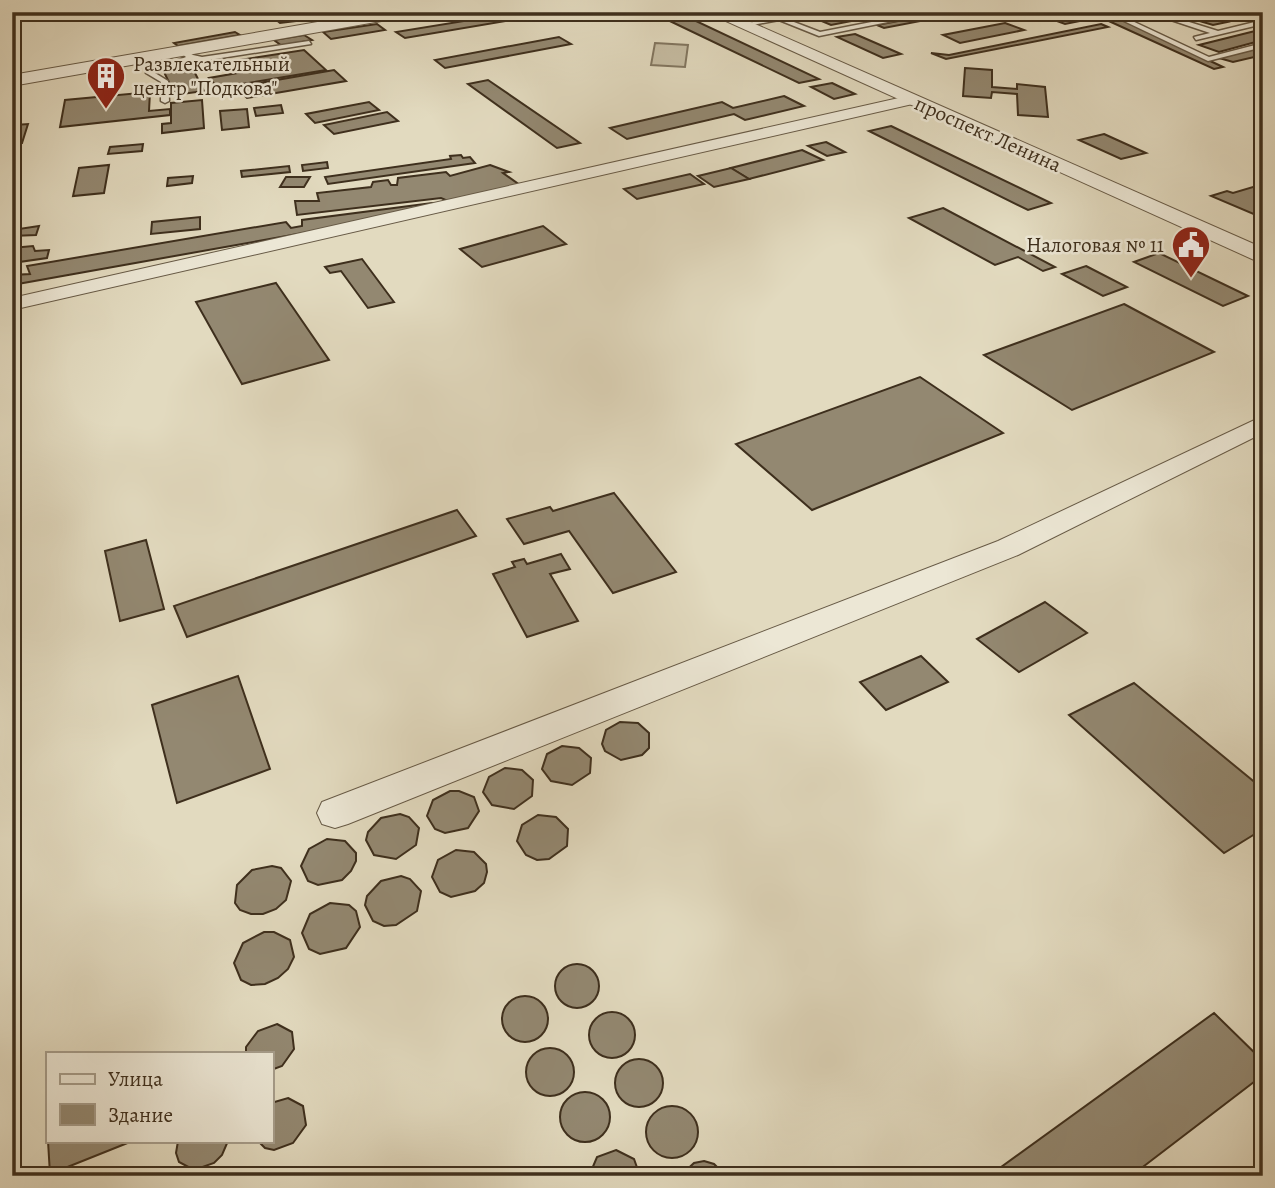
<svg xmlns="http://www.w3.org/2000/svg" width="1275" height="1188" font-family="Alegreya,serif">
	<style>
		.green { fill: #c6bda3; stroke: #827660; stroke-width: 2 }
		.building { fill: #938871; stroke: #3e2f1d; stroke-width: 2 }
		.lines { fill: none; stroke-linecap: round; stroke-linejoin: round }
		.service-casing { stroke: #675a46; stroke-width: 3 }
		.minor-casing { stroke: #675a46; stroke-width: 2 }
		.tertiary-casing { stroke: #675a46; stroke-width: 2 }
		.service { fill: #ece7d5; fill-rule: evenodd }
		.minor { fill: #ece7d5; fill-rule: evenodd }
		.tertiary { fill: #ece7d5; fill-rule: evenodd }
		.labels { text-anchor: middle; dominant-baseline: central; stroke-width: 5; stroke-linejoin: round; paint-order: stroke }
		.far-poi-label { font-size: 21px; fill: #3e2f1d; stroke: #ece7d5; text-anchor: start }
		.far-street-label { font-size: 21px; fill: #3e2f1d; stroke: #ece7d5 }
	</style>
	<rect width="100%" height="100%" fill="#e2dabf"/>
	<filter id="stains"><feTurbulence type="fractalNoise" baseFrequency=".00286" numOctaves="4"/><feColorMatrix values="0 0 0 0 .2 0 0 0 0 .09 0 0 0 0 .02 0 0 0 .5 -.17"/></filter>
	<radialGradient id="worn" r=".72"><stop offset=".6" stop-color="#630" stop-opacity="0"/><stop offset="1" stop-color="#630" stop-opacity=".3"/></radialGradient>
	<polygon class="green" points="655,43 688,45 685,67 651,65"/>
	<g class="building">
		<polygon points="286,12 296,21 280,23 268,13"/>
		<polygon points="651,12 677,12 819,79 799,83"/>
		<polygon points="854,12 898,12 831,25 817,19"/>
		<polygon points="946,12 967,12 884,28 877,25"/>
		<polygon points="1050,12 1063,12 1085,20 1065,24 1057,21 1068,19"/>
		<polygon points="1089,12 1106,12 1223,67 1214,69"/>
		<polygon points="1169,12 1195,12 1227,22 1213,25"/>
		<polygon points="513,13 523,18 405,38 396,32"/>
		<polygon points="1005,23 1024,30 960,43 943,35"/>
		<polygon points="377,24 385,30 331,39 323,32"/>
		<polygon points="1101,24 1108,27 946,59 931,53 949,55"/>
		<polygon points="1263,29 1263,40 1219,52 1199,45"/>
		<polygon points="235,32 240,35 178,46 174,43"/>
		<polygon points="855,34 901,54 883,58 837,37"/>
		<polygon points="304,35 312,40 282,46 274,40"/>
		<polygon points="559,37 571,44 445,68 435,60"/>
		<polygon points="1263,47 1263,55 1233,62 1219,58"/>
		<polygon points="304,50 326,70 218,88 209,78 243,72 235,63 240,60"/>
		<polygon points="965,68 992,70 992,87 1017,89 1017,84 1045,87 1048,117 1018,115 1017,94 992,92 991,98 963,96"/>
		<polygon points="186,69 193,69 204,91 175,95 164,72"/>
		<polygon points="334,70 346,81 247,98 236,87"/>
		<polygon points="488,80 580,143 557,148 468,84"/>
		<polygon points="832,83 855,94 834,99 811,87"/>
		<polygon points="150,92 149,111 170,109 170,115 60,127 65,100"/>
		<polygon points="784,96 804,106 745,120 734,114 627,139 610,128 722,102 733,108"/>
		<polygon points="202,100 204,128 162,133 162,124 171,123 171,103"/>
		<polygon points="369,102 379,110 315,123 306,114"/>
		<polygon points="281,105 283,113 256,116 254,108"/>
		<polygon points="247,109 249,127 222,130 220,111"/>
		<polygon points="387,112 398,121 334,134 324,125"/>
		<polygon points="28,124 22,143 12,144 15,125"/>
		<polygon points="891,126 1051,203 1028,210 869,131"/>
		<polygon points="1104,134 1146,153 1121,159 1079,140"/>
		<polygon points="826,142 845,152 827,156 808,146"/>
		<polygon points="143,144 142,151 108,154 110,147"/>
		<polygon points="802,150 823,160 749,179 731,168"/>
		<polygon points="461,155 463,158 470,157 475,163 328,184 325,177 451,159 450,156"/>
		<polygon points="327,162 328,168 303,171 302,165"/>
		<polygon points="109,165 104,193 73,196 79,168"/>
		<polygon points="490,165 509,172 503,173 524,188 448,201 441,198 297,215 295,201 319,201 317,193 371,187 373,182 388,180 391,185 397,185 398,178 446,172 450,176"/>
		<polygon points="289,166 290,172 242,177 241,171"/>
		<polygon points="731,168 749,179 714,187 698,176"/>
		<polygon points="690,174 704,184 637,199 624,189"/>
		<polygon points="193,176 192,183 167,186 168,178"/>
		<polygon points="286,177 310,177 304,187 280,187"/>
		<polygon points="1263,184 1263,218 1211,196 1227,191 1233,193"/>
		<polygon points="20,194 12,225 12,195"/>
		<polygon points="432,203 438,209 12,285 12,275 30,274 27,266 286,222 291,228 302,226 302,220"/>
		<polygon points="943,208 1055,267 1043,271 1018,257 995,265 909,218"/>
		<polygon points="200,217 200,229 151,234 152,222"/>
		<polygon points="39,226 36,235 12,236 12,230"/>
		<polygon points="543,226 566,244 482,267 460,249"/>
		<polygon points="33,246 35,251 49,250 47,258 12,263 12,248"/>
		<polygon points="1159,253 1248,296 1223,306 1134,262"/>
		<polygon points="362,259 394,302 368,308 341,271 330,273 325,267"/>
		<polygon points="1086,266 1127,287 1103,296 1062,274"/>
		<polygon points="276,283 329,360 242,384 196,302"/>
		<polygon points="1124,304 1214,352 1072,410 984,355"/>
		<polygon points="920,377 1003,433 812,510 736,444"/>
		<polygon points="614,493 676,572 613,593 569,531 524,544 507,519 550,507 553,511"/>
		<polygon points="457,510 476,536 187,637 174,606"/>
		<polygon points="146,540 164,609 120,621 105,551"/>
		<polygon points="561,554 570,569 550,574 578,621 527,637 493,574 515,567 512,562 524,559 527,564"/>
		<polygon points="1045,602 1087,633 1019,672 977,639"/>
		<polygon points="921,656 948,682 886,710 860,682"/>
		<polygon points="238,676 270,769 177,803 152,705"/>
		<polygon points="1134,683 1263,789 1263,829 1224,853 1069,715"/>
		<polygon points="620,722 638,723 649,733 649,748 642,755 621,760 605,751 602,744 606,730"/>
		<polygon points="562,746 579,748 591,758 590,773 572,785 551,781 542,769 547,754"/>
		<polygon points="505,768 522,770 533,780 532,796 514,809 492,805 483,792 489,777"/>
		<polygon points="450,791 459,791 474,797 479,811 468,828 445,833 435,829 427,816 433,800"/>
		<polygon points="400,814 409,817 419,828 416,845 396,859 374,855 366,840 368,832 381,818"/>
		<polygon points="538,815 556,817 568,829 567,846 549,859 537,860 526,855 517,841 522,825"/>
		<polygon points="327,839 345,841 356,853 356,861 351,871 342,880 318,885 308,881 301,866 309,849"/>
		<polygon points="456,850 474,852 486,864 487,872 484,883 475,891 451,897 440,892 432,877 438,860"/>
		<polygon points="272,866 281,868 291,881 286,900 276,909 263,914 251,914 240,910 235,903 237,885 252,870"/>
		<polygon points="401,876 410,879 421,891 417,911 396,925 384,926 373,921 365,905 367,896 381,881"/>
		<polygon points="330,903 349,905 356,911 360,927 346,948 320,954 309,949 302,933 310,914"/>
		<polygon points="264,932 274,932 290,940 294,957 288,969 278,978 265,984 251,985 241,980 234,963 243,943"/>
		<circle cx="577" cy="986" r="22"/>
		<circle cx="525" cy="1019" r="23"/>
		<circle cx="612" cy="1035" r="23"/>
		<polygon points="1214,1013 1263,1061 1263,1075 1131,1176 1001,1176 997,1170"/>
		<polygon points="277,1024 292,1032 294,1049 282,1066 271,1070 271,1053 246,1053 246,1047 258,1031"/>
		<circle cx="550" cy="1072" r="24"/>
		<circle cx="639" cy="1083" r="24"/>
		<circle cx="585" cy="1117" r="25"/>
		<polygon points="288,1098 303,1106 306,1125 293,1143 274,1150 265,1148 258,1141 271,1141 271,1103"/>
		<circle cx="672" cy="1132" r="26"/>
		<polygon points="48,1141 130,1141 130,1142 50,1174"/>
		<polygon points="178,1141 228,1141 222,1155 214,1163 194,1170 179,1162 176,1153"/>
		<polygon points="616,1150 634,1159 640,1176 589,1176 597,1157"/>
		<polygon points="704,1161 714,1164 726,1176 680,1176 694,1163"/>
	</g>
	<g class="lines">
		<g class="service-casing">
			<g id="service">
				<polygon points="801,12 815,12 786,19 820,32 923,12 937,12 819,36 779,20 742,27 739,25"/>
				<polygon points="1105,12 1113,12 1209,57 1263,43 1263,47 1208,61"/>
				<polygon points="1147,12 1157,12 1218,31 1263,20 1263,24 1196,40 1194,37 1210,33"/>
				<polygon points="309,41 311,44 202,61 192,59 155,73 168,81 169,101 165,103 161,101 161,82 146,73 186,57 179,51 182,49 193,55 202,57"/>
			</g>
		</g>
		<g class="minor-casing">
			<g id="minor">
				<polygon points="912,95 920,100 917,103 12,310 12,298"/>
				<polygon points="1263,416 1263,433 1018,555 348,824 335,828 322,824 317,813 322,802 998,541"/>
			</g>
		</g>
		<g class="tertiary-casing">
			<g id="tertiary">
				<polygon points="375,12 412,12 404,17 12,86 12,75"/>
				<polygon points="706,12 728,12 1263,248 1263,264"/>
			</g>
		</g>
		<use href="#service" class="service"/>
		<use href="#minor" class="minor"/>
		<use href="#tertiary" class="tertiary"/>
	</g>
	<defs>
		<g id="building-pin" transform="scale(2.0125)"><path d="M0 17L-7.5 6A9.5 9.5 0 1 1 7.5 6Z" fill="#8f2418" stroke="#ece7d5"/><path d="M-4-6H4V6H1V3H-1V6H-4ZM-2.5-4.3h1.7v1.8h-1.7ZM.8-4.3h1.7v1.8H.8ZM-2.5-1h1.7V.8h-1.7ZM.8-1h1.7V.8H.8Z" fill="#fff"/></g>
		<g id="civic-pin" transform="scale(2.0125)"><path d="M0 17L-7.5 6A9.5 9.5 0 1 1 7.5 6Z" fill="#8f2418" stroke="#ece7d5"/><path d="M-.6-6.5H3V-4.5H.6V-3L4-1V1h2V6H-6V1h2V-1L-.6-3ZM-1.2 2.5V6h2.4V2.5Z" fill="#fff"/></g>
	</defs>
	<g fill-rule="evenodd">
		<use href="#building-pin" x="106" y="76"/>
		<use href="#civic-pin" x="1191" y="245"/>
	</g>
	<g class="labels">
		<g class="far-poi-label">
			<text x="133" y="64">Развлекательный<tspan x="133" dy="24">центр "Подкова"</tspan></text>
			<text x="1164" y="245" text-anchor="end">Налоговая № 11</text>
		</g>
		<g class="far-street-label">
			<text transform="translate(988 134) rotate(24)">проспект Ленина</text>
		</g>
	</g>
	<rect width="1275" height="1188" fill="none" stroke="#e2dabf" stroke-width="42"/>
	<rect x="14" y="14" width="1247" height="1160" fill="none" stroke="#3e2f1d" stroke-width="3.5"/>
	<rect x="21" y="21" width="1233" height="1146" fill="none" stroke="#3e2f1d" stroke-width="2"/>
	<rect x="46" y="1052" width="228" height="91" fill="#ece7d5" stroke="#a69d8b" stroke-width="2"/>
	<rect x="60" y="1074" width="35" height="10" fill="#ece7d5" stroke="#a69d8b" stroke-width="2"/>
	<text x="108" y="1086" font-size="21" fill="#3e2f1d">Улица</text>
	<rect x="60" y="1104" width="35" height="21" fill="#938871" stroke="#a69d8b" stroke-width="2"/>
	<text x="108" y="1122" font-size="21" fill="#3e2f1d">Здание</text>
	<rect width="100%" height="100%" filter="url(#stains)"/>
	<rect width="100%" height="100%" fill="url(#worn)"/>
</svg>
